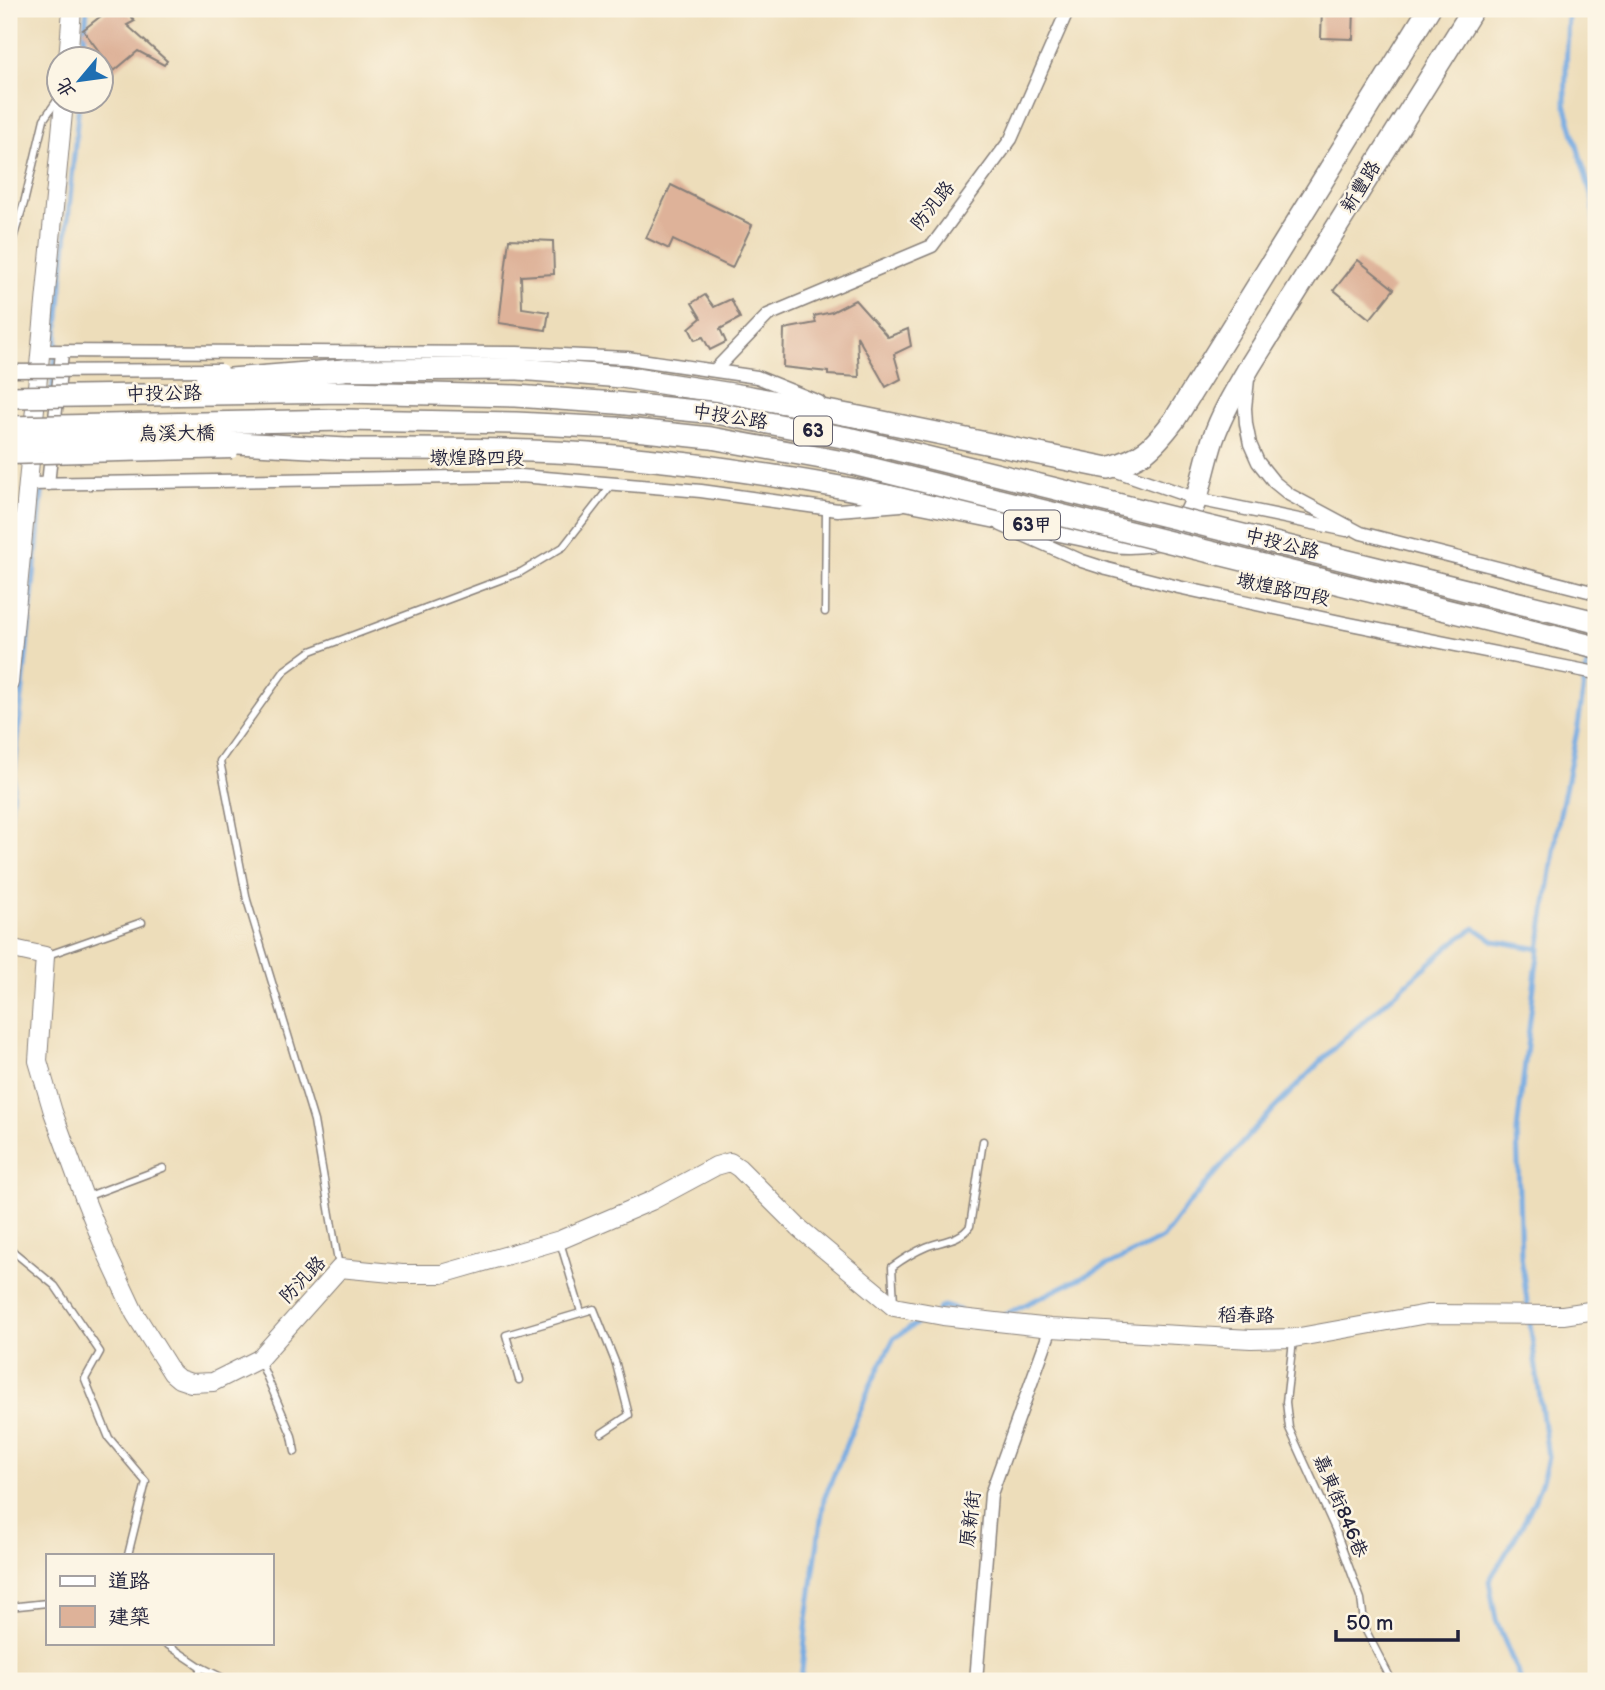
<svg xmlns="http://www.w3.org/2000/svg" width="1605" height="1690" font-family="'Balsamiq Sans','LXGW WenKai TC',sans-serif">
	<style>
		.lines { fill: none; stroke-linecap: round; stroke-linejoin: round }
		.stream { stroke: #74aae2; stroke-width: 5 }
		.building { fill: #deb299 }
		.lane-casing { stroke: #88807a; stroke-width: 9 }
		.street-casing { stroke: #88807a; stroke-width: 15 }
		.secondary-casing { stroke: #88807a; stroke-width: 20 }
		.primary-casing { stroke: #88807a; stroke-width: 24 }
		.lane { stroke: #fff; stroke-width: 6 }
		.street { stroke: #fff; stroke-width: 12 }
		.secondary { stroke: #fff; stroke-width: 18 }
		.primary { stroke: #fff; stroke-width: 21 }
		.street-bridge-casing { stroke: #88807a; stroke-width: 15; stroke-linecap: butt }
		.primary-bridge-casing { stroke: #88807a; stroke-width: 24; stroke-linecap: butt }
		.street-bridge { stroke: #fff; stroke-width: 12 }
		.primary-bridge { stroke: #fff; stroke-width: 21 }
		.labels { text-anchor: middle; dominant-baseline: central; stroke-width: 5; stroke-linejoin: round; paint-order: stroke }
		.shield { fill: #fcf5e5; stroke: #63616e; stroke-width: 2 }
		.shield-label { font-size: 18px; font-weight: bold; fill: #22223b }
		.street-label { font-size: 19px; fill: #22223b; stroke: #fcf5e5 }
	</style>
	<rect width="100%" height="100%" fill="#fcf5e5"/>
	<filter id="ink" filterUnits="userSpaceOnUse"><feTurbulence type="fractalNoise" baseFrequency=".0143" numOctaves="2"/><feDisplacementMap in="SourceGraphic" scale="14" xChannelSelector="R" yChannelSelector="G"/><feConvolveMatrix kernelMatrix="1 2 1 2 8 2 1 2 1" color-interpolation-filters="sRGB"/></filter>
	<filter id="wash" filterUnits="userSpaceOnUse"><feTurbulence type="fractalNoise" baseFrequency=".00686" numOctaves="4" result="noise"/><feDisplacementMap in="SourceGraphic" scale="28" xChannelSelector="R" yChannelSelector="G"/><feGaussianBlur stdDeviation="1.57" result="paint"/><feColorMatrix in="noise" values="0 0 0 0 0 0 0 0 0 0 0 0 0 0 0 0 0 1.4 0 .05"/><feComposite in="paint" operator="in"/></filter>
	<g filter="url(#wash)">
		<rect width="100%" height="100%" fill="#edddba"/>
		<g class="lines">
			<g class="stream">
				<polyline points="1568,9 1565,104 1593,201 1596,242"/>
				<polyline points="82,60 87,9"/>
				<polyline points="52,391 79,102"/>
				<polyline points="9,828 43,484"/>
				<polyline points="938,1310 943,1306 959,1310"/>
				<polyline points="1002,1316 1163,1238 1186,1207 1257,1126 1337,1045 1455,941 1475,928 1494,941 1540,949"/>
				<polyline points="801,1681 807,1619 824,1499 870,1386 894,1338 924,1319"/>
				<path d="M 1521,1681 L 1496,1620 L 1489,1581 C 1513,1541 1539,1504 1548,1457 L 1521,1257 L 1517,1131 L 1536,969 L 1559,819 L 1578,726 L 1589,651"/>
			</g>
		</g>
		<g id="blocks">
			<g class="building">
				<polygon points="110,9 125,9 135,21 127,25 167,61 164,65 138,51 114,71 83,30"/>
				<polygon points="1322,9 1354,9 1353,39 1321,38"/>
				<polygon points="671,185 752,225 732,268 673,240 669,249 646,238"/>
				<polygon points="509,239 553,241 554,274 521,276 522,308 549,312 546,330 499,323"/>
				<polygon points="1358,260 1394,289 1370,319 1334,290"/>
				<polygon points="705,295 714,307 731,299 740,318 720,329 726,342 710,350 703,337 695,340 689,328 701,318 692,303"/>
				<polygon points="855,300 888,337 908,329 911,346 894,354 901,379 886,387 857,336 859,377 828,375 828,372 783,367 784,329 816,323 814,316 832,312"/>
			</g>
		</g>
	</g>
	<g filter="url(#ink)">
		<use href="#blocks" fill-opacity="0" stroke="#88807a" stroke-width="2"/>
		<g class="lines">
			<g class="lane-casing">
				<g id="lane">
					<polyline points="9,252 24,203 44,119 58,99"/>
					<polyline points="825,612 826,509"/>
					<polyline points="48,955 142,922"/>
					<polyline points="86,1197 163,1168"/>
					<polyline points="560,1242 581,1312"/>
					<polyline points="9,1247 15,1253 55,1286 100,1352 85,1379 109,1438 146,1482 128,1555"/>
					<polyline points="339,1267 314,1121 247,900 220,761 285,670 311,651 521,572 563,547 612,484"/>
					<path d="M 894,1303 L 892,1267 C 903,1259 914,1252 926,1247 C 941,1241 961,1240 970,1226 L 983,1141"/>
					<polyline points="1293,1341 1286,1402 1289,1428 1335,1529 1361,1599 1365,1629 1392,1681"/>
					<polyline points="260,1361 292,1436 295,1452"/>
					<polyline points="519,1380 506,1335 594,1309 616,1364 629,1415 602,1433"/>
					<polyline points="9,1607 47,1603"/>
					<polyline points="165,1643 201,1667 197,1681"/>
					<polyline points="201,1667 229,1681"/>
				</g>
			</g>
			<g class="street-casing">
				<g id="street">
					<polyline points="40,351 517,353 627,358 757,377 819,402"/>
					<polyline points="715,370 768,315 932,246 1011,139 1068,9"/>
					<polyline points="1248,379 1245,408 1246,424 1250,444 1258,462 1274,482 1290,495 1361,533 1596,593"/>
					<polyline points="1111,469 1197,499 1347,530"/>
					<polyline points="28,484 521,476 701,491 838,510 901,505"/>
					<polyline points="48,484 62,353"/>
					<polyline points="1001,525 1082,561 1107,569 1178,587 1345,623 1596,673"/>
					<polyline points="976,1681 991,1494 1051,1328"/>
				</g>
			</g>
			<g class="secondary-casing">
				<g id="secondary">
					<polyline points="68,60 72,9"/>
					<polyline points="9,683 64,102"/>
					<polyline points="9,948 45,956 38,1061 53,1112 84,1197 107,1254 135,1314 172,1373 179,1379 191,1383 213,1382 259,1359 340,1268 402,1274 442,1274 560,1240 651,1201 716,1166 730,1162 739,1168 799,1228 894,1307 943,1316 1051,1328 1251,1339 1294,1338 1427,1314 1563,1315 1596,1310"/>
				</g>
			</g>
			<g class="primary-casing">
				<g id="primary">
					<path d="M 344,370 L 518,369 L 622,377 L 751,397 L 859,417 L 1108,468 C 1143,458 1153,448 1175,419 L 1429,9"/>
					<path d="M 346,449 C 436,449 526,448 615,456 C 784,471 950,508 1116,542 C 1200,548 1193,501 1213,439 C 1222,413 1236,390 1250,366 L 1473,9"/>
				</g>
			</g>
			<use href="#lane" class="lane"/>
			<use href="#street" class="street"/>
			<use href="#secondary" class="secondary"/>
			<use href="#primary" class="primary"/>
			<g class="street-bridge-casing">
				<g id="street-bridge">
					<polyline points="9,371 221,370"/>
					<polyline points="9,458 232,452"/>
				</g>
			</g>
			<g class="primary-bridge-casing">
				<g id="primary-bridge">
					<polyline points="206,381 344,370"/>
					<polyline points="9,397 345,392 516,396 616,403 716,413 853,439 1596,622"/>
					<polyline points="9,427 345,420 516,423 616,428 711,438 849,463 1596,647"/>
					<polyline points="9,442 165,439 346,449"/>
				</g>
			</g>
			<use href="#street-bridge" class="street-bridge"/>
			<use href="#primary-bridge" class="primary-bridge"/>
		</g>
	</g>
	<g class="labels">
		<g class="shield">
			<rect x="794" y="416.5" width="38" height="29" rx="5"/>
			<rect x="1004" y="510.5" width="56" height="29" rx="5"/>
		</g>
		<g class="shield-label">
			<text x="813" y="431">63</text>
			<text x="1032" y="525">63甲</text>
		</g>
		<g class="street-label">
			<text transform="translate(1361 187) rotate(-58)">新豐路</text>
			<text transform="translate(933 206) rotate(-51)">防汎路</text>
			<text transform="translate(164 394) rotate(-1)">中投公路</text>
			<text transform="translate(730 417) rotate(9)">中投公路</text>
			<text transform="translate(177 434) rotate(-1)">烏溪大橋</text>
			<text x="477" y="458">墩煌路四段</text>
			<text transform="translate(1282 544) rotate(14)">中投公路</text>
			<text transform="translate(1283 590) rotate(12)">墩煌路四段</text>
			<text transform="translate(303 1280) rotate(-46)">防汎路</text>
			<text transform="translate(1246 1316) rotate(1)">稻春路</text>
			<text transform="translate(1340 1506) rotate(67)">嘉東街846巷</text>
			<text transform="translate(971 1519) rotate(-83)">原新街</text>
		</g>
	</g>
	<rect width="1605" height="1690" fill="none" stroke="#fcf5e5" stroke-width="35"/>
	<rect x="46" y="1554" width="228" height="91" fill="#fcf5e5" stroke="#a5a1a1" stroke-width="2"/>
	<rect x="60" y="1576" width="35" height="10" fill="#ffffff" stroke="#a5a1a1" stroke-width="2"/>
	<text x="108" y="1588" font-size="21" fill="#22223b">道路</text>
	<rect x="60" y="1606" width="35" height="21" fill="#deb299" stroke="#a5a1a1" stroke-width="2"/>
	<text x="108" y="1624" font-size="21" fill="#22223b">建築</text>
	<g transform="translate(80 80) rotate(241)"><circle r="33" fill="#fcf5e5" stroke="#a5a1a1" stroke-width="2"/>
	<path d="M0-5L12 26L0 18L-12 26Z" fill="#1f6fb2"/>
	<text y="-10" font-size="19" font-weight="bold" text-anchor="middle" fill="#22223b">北</text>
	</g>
	<path d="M1336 1630v10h122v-10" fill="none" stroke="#22223b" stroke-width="3.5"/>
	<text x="1346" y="1630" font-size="21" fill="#22223b" stroke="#fcf5e5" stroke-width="5" paint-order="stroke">50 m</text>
</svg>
